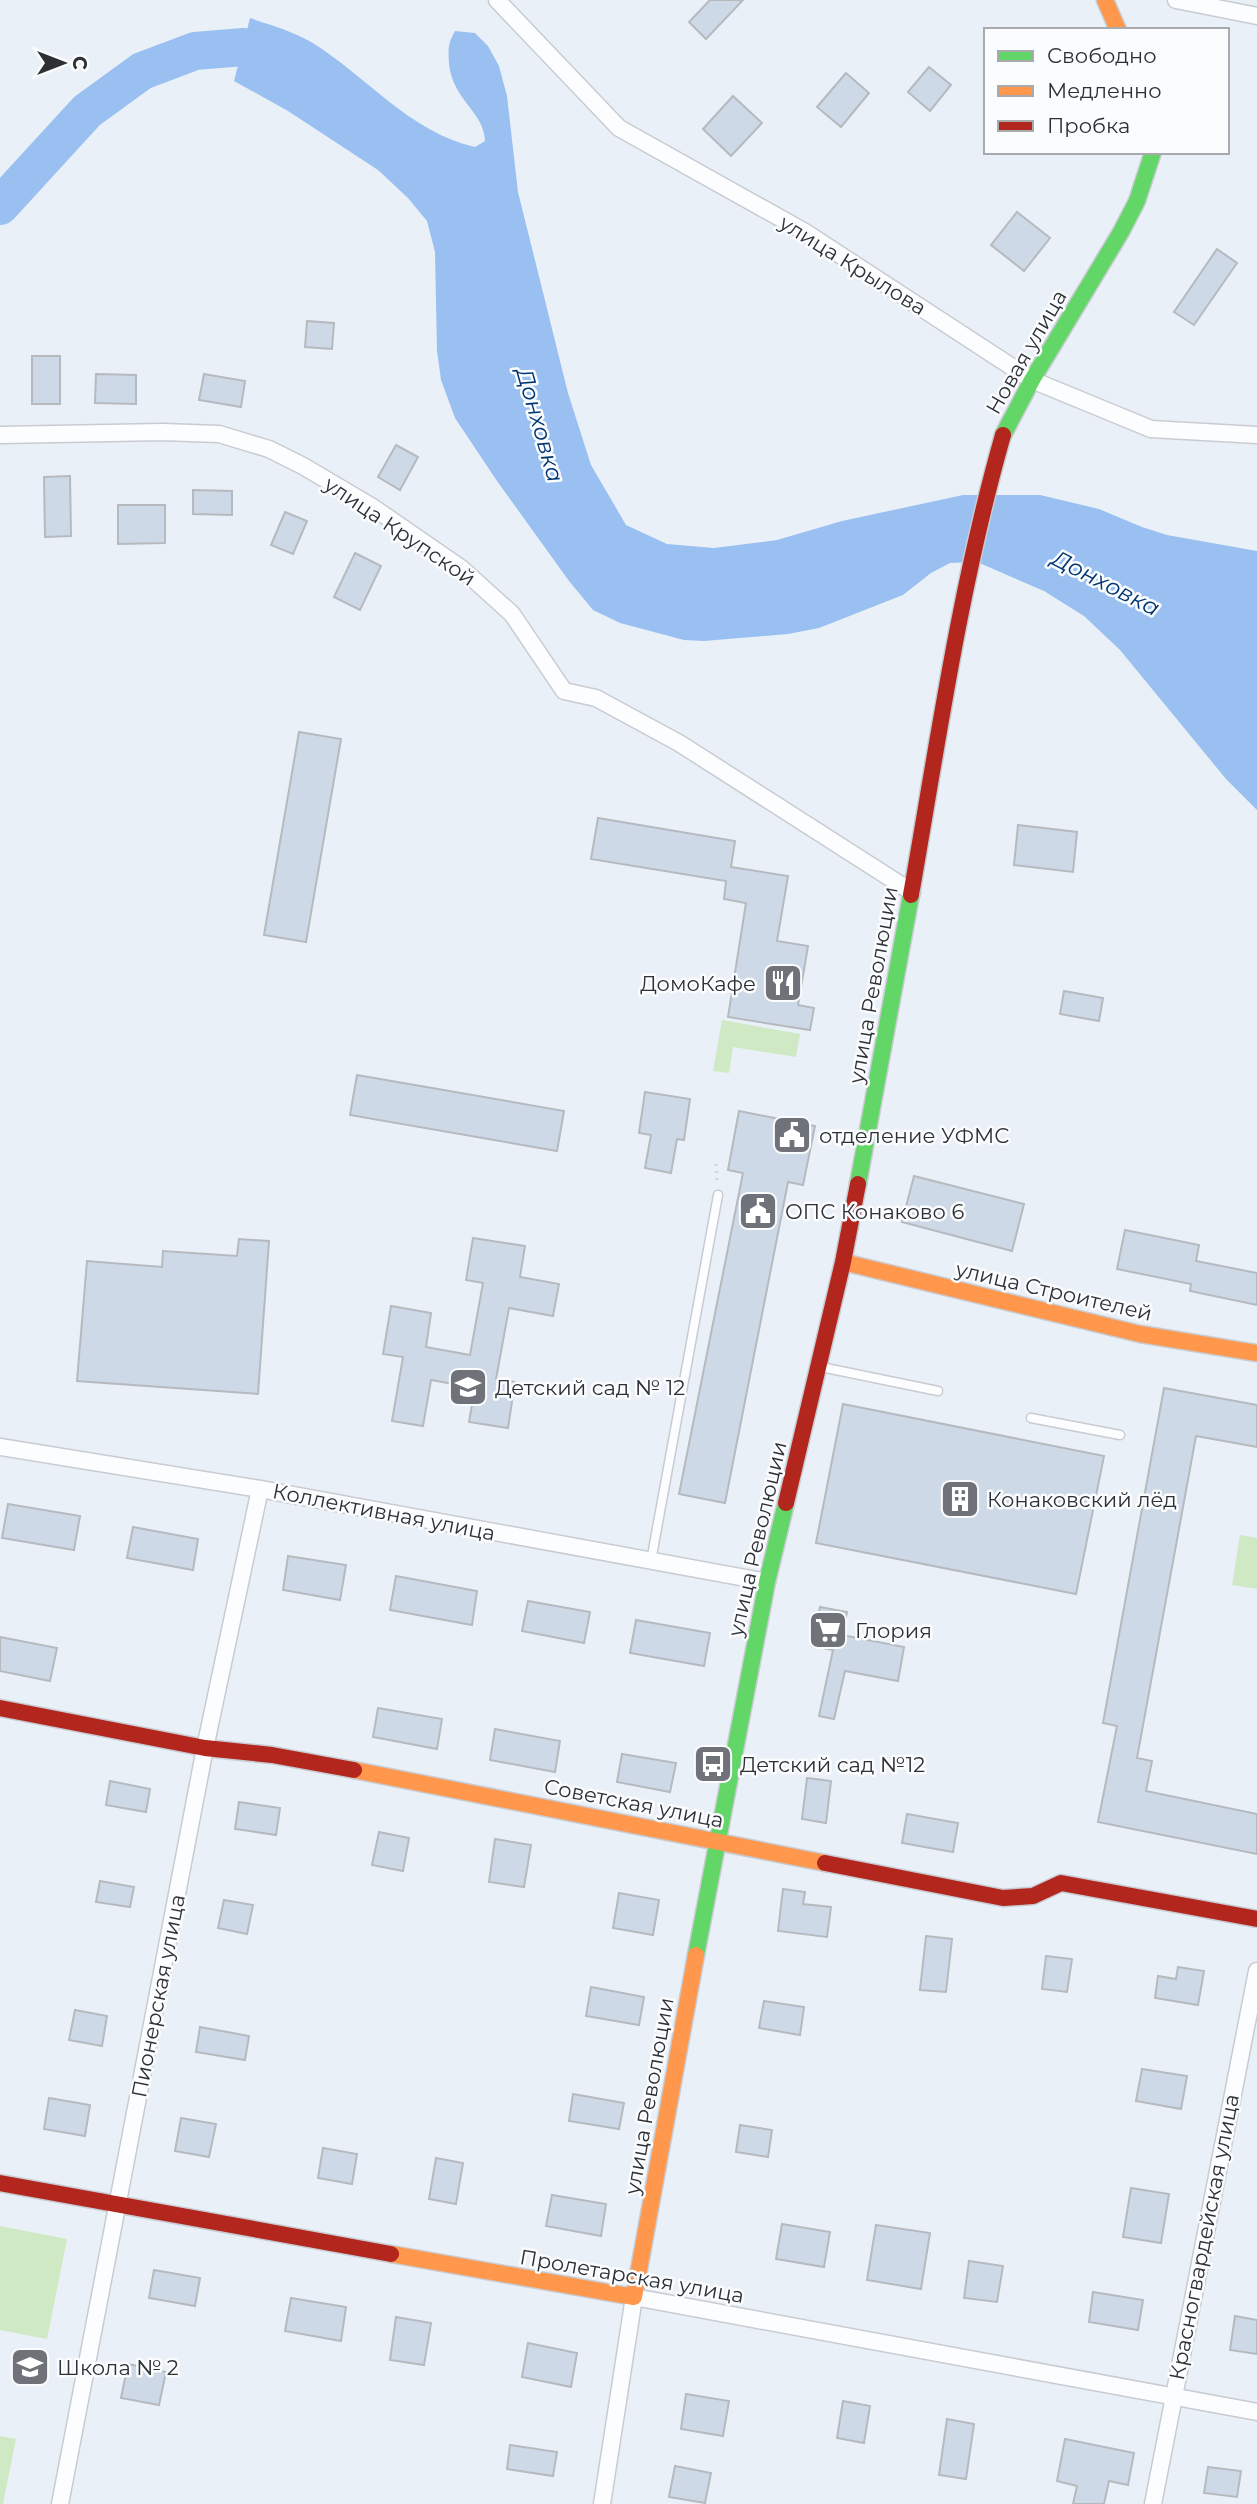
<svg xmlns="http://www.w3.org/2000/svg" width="1257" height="2504" font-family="Montserrat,sans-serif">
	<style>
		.green { fill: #d0e9c5 }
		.water { fill: #9ac0f1 }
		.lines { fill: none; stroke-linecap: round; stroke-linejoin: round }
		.river { stroke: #9ac0f1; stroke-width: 38 }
		.building { fill: #ced9e7; stroke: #b6babf; stroke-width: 2 }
		.lane-casing { stroke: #c8ccd2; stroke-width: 11 }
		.street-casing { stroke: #c8ccd2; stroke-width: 19 }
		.fast-casing { stroke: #c8ccd2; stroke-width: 19 }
		.slow-casing { stroke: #c8ccd2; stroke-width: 19 }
		.jam-casing { stroke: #c8ccd2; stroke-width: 19 }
		.path { stroke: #d4d6d8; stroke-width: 3.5; stroke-dasharray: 2 5; stroke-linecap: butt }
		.lane { stroke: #fcfdfe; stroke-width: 8 }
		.street { stroke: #fcfdfe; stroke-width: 16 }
		.fast { stroke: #63d668; stroke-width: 16 }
		.slow { stroke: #ff974d; stroke-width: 16 }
		.jam { stroke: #b3261e; stroke-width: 16 }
		.labels { text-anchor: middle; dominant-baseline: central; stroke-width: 5; stroke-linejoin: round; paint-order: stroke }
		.street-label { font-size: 21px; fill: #2d3035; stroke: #fafcfe }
		.poi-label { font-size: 21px; fill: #2d3035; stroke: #fafcfe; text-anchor: start }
		.water-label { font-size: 23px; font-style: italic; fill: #003671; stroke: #fafcfe }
	</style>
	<rect width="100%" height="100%" fill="#eaf0f7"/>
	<g class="green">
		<polygon points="722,1020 800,1034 796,1057 733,1047 729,1073 713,1071"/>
		<polygon points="1240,1535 1257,1538 1257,1589 1232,1585"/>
		<polygon points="0,2226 67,2239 47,2339 0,2330"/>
		<polygon points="0,2436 16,2439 3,2504 0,2504"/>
	</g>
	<path class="water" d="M 250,18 C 270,25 293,31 311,42 C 367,76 409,132 475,147 L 485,141 C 484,111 452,100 449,63 C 448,49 448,43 455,31 L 475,33 L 488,46 L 499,66 L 507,96 L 518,192 L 568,393 L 591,465 L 626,525 L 667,544 L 714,548 L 777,540 L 842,521 L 963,495 L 1040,495 L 1099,509 L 1142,527 L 1167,535 L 1257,551 L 1257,810 L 1226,779 L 1120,650 L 1084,616 L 1044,591 L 977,562 L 950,563 L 931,573 L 903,595 L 819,628 L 788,634 L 704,641 L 684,640 L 620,623 L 593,610 L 569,581 L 497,481 L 455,418 L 441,380 L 437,351 L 435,252 L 427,221 L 408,198 L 378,170 L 288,111 L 234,81 Z"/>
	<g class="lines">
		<polyline class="river" points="0,206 87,111 142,71 195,51 244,47 291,71"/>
	</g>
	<g class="building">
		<polygon points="710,0 743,0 706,39 689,22"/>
		<polygon points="929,67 951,85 930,111 908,92"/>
		<polygon points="846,73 869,93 841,127 817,107"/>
		<polygon points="733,96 762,123 731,156 703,129"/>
		<polygon points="1017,212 1050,238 1024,271 991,245"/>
		<polygon points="1217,249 1237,263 1194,325 1174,312"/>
		<polygon points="307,321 334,323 332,349 305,347"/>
		<rect x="32" y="356" width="28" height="48"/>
		<polygon points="96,374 136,375 136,404 95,403"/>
		<polygon points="204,374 245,381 241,407 199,400"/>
		<polygon points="396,445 418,457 400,490 378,477"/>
		<polygon points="70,476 71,536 45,537 44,477"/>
		<polygon points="193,490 232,491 232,515 193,514"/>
		<polygon points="118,505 165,505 165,543 118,544"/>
		<polygon points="285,512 307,521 293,554 271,545"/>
		<polygon points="355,553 381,566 360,610 334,597"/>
		<polygon points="299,732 341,739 306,942 264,935"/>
		<polygon points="598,818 735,841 731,867 788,876 777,941 808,946 798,1005 814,1008 810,1030 728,1017 746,903 724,899 726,881 591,859"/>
		<polygon points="1018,825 1077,832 1073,872 1014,865"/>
		<polygon points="1064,991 1103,998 1099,1021 1060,1014"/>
		<polygon points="357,1075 564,1111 557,1151 350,1115"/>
		<polygon points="645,1092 690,1099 684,1140 677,1139 671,1173 645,1168 651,1135 639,1133"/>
		<polygon points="739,1111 815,1126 803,1185 788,1182 725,1503 679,1494 743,1173 728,1170"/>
		<polygon points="914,1176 1024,1204 1012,1251 902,1222"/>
		<polygon points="1125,1230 1199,1245 1196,1261 1257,1273 1257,1305 1190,1291 1191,1284 1117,1269"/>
		<polygon points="473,1238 525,1246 520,1277 559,1284 553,1316 509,1308 496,1379 515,1382 508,1428 469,1422 475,1388 431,1380 423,1426 392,1421 403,1357 383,1354 391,1306 431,1313 426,1347 470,1355 483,1283 466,1280"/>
		<polygon points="239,1239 269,1241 258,1394 77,1381 87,1261 162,1267 163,1251 237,1256"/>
		<polygon points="1164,1388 1257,1405 1257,1447 1196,1436 1137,1758 1152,1761 1146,1791 1257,1814 1257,1854 1098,1822 1117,1726 1103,1723"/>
		<polygon points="843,1404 1104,1456 1076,1594 816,1543"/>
		<polygon points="8,1504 80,1516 74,1550 2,1538"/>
		<polygon points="133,1527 198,1539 193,1570 127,1558"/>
		<polygon points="288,1556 346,1565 340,1600 283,1590"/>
		<polygon points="396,1576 477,1591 472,1625 390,1610"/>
		<polygon points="528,1601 590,1612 584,1643 522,1631"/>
		<polygon points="820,1607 847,1612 842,1635 904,1647 898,1681 845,1671 834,1719 819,1716 833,1650 812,1646"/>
		<polygon points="636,1620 710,1633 704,1666 630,1653"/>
		<polygon points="0,1637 57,1648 50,1681 0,1671"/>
		<polygon points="378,1708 442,1719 437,1749 373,1737"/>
		<polygon points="495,1729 560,1741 555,1772 490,1760"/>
		<polygon points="622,1754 676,1763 670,1792 617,1782"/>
		<polygon points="807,1778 831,1781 826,1823 802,1819"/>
		<polygon points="110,1781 150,1789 146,1812 106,1805"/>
		<polygon points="239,1802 280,1808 276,1835 235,1829"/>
		<polygon points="907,1814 958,1823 953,1852 902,1843"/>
		<polygon points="379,1832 409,1838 403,1871 372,1865"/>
		<polygon points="495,1839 531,1845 524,1887 489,1882"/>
		<polygon points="100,1881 134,1887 130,1907 96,1902"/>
		<polygon points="783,1889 805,1892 803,1904 831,1907 827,1937 778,1931"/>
		<polygon points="619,1893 659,1900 653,1935 613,1928"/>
		<polygon points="224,1900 253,1905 247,1934 218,1928"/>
		<polygon points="926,1936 952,1939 946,1992 920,1990"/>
		<polygon points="1046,1956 1072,1959 1067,1992 1042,1989"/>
		<polygon points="1178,1967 1204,1971 1198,2005 1155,1998 1158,1976 1176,1979"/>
		<polygon points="591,1987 644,1997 639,2025 586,2016"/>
		<polygon points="764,2001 804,2007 800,2035 759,2028"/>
		<polygon points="75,2010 107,2016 102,2046 69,2040"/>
		<polygon points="200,2027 249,2036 245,2060 196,2052"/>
		<polygon points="1142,2069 1187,2076 1181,2109 1136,2101"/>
		<polygon points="573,2094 624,2103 619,2129 569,2121"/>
		<polygon points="49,2098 90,2105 85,2136 44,2129"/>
		<polygon points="181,2118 216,2124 209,2157 175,2151"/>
		<polygon points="740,2125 772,2130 768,2157 736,2152"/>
		<polygon points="323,2148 357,2154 352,2184 318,2178"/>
		<polygon points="436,2158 463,2163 456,2204 429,2199"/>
		<polygon points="1131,2188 1169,2194 1161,2243 1123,2237"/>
		<polygon points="552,2195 606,2204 601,2236 546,2226"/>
		<polygon points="782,2224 830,2232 824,2267 776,2259"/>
		<polygon points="876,2225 930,2233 921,2289 867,2280"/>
		<polygon points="969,2261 1003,2266 997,2302 964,2298"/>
		<polygon points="154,2270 200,2278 195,2306 149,2298"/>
		<polygon points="1093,2292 1143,2300 1138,2330 1089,2322"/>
		<polygon points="291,2298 346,2307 341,2341 285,2331"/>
		<polygon points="1235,2316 1257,2320 1257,2354 1230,2350"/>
		<polygon points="396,2317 431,2323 424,2365 390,2360"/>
		<polygon points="528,2343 577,2353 571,2387 522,2377"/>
		<polygon points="128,2364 166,2372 159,2405 121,2398"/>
		<polygon points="686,2394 729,2401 723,2436 681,2429"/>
		<polygon points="843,2401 870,2406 864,2443 837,2438"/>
		<polygon points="947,2419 974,2424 966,2479 939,2475"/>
		<polygon points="1065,2439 1134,2453 1128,2485 1109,2481 1104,2504 1073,2504 1077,2486 1057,2481"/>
		<polygon points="510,2445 557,2452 553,2476 507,2469"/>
		<polygon points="675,2466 711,2473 705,2503 669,2497"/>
		<polygon points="1208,2467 1241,2471 1237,2497 1204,2493"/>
	</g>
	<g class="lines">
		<g class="lane-casing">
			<g id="lane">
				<polyline points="821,1367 938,1391"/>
				<polyline points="1031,1418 1120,1435"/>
				<polyline points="651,1561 718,1195"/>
			</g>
		</g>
		<g class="street-casing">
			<g id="street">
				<polyline points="497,0 619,128 805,232 1032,380 1151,429 1257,435"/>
				<polyline points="1176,0 1257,16"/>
				<polyline points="0,435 162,432 219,434 269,449 303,466 374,508 461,568 512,614 564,691 596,698 679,743 912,892"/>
				<polyline points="0,1447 260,1489 767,1582"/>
				<polyline points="60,2504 205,1748 260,1489"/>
				<polyline points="602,2504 634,2297 1257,2412"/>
				<polyline points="1153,2504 1257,1971"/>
			</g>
		</g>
		<g class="fast-casing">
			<g id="fast">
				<polyline points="1003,435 1032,380 1121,232 1137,201 1153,152"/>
				<polyline points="858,1184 911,895"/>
				<polyline points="696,1955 767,1582 786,1503"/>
			</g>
		</g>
		<g class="slow-casing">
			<g id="slow">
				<polyline points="1105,0 1118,30"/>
				<polyline points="843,1262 1140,1334 1257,1353"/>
				<polyline points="354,1770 825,1863"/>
				<polyline points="391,2254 634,2297 696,1955"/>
			</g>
		</g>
		<g class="jam-casing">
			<g id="jam">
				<path d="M 911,895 C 938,741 960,586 1003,435"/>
				<polyline points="786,1503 843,1262 858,1184"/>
				<polyline points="0,1708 205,1748 272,1755 354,1770"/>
				<polyline points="825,1863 1003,1898 1033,1896 1061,1883 1257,1919"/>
				<polyline points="0,2183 391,2254"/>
			</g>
		</g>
		<polyline class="path" points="716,1164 717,1183"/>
		<use href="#lane" class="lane"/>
		<use href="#street" class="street"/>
		<use href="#fast" class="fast"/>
		<use href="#slow" class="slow"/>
		<use href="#jam" class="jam"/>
	</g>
	<defs>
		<g id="restaurant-square" transform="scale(2.0125)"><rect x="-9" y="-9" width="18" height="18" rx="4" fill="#6f7379" stroke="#fafcfe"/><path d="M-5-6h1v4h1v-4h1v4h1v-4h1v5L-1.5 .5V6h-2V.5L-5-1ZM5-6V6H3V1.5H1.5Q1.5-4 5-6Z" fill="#fff"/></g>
		<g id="civic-square" transform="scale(2.0125)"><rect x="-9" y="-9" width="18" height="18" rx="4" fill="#6f7379" stroke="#fafcfe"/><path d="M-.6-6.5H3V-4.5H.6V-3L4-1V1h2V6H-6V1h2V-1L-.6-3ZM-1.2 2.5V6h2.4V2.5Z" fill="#fff"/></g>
		<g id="school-square" transform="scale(2.0125)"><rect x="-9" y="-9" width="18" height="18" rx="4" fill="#6f7379" stroke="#fafcfe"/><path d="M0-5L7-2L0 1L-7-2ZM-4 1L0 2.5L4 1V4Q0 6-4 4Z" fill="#fff"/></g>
		<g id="building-square" transform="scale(2.0125)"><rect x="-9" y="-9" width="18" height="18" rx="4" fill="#6f7379" stroke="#fafcfe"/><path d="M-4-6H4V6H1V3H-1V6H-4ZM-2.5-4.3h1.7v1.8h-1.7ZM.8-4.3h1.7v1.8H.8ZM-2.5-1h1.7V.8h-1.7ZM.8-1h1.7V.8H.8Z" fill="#fff"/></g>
		<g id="supermarket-square" transform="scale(2.0125)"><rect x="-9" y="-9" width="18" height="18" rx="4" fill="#6f7379" stroke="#fafcfe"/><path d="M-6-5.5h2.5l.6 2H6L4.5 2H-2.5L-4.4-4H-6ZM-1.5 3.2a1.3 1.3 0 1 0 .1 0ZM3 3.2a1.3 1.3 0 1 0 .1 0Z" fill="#fff"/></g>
		<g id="bus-square" transform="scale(2.0125)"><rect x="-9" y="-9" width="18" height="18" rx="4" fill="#6f7379" stroke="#fafcfe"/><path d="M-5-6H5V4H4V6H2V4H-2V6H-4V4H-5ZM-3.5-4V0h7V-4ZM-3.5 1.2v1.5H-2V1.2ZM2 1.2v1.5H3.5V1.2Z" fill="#fff"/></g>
	</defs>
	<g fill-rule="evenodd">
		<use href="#restaurant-square" x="783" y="983"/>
		<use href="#civic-square" x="792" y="1135"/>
		<use href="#civic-square" x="758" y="1211"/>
		<use href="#school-square" x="468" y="1387"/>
		<use href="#building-square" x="960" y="1499"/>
		<use href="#supermarket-square" x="828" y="1630"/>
		<use href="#bus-square" x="713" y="1764"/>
		<use href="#school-square" x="30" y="2367"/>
	</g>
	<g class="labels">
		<g class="street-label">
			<text transform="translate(853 265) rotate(32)">улица Крылова</text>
			<text transform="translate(1026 352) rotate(-60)">Новая улица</text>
			<text transform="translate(400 531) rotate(34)">улица Крупской</text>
			<text transform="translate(873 985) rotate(-80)">улица Революции</text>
			<text transform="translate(1054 1291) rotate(13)">улица Строителей</text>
			<text transform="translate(384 1512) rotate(11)">Коллективная улица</text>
			<text transform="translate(757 1539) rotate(-77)">улица Революции</text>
			<text transform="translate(634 1803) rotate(11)">Советская улица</text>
			<text transform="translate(158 1996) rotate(-79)">Пионерская улица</text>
			<text transform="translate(649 2096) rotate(-80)">улица Революции</text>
			<text transform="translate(1204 2237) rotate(-79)">Красногвардейская улица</text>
			<text transform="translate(632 2276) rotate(10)">Пролетарская улица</text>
		</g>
		<g class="poi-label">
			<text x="756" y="983" text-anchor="end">ДомоКафе</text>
			<text x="819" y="1135">отделение УФМС</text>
			<text x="785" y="1211">ОПС Конаково 6</text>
			<text x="495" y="1387">Детский сад № 12</text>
			<text x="987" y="1499">Конаковский лёд</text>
			<text x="855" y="1630">Глория</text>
			<text x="740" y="1764">Детский сад №12</text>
			<text x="57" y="2367">Школа № 2</text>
		</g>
		<g class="water-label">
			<text transform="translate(540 425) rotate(74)">Донховка</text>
			<text transform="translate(1106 583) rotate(27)">Донховка</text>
		</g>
	</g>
	<rect x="984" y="28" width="245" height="126" fill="#fafcfe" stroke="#a8aaae" stroke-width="2"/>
	<rect x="998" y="51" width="35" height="10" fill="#63d668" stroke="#a8aaae" stroke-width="2"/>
	<text x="1047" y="63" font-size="21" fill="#2d3035">Свободно</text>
	<rect x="998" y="86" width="35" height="10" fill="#ff974d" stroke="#a8aaae" stroke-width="2"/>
	<text x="1047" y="98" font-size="21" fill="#2d3035">Медленно</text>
	<rect x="998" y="121" width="35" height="10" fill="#b3261e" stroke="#a8aaae" stroke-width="2"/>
	<text x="1047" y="133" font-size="21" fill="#2d3035">Пробка</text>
	<g transform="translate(63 63) rotate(90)" stroke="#fafcfe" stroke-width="5" paint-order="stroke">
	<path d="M0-5L12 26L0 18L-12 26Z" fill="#2d3035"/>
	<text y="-10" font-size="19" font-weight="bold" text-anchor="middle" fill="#2d3035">С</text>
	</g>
</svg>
